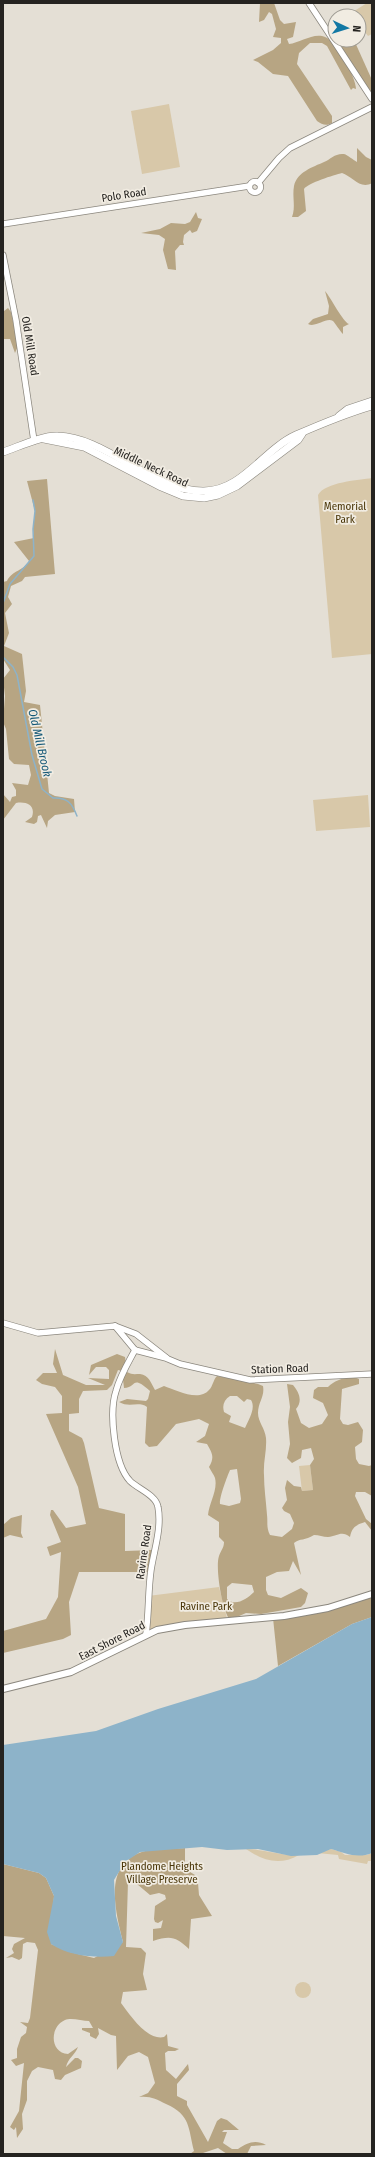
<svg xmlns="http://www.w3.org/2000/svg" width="375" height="2157" font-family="'Fira Sans Condensed',sans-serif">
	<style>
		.green { fill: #d8c8a9 }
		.forest { fill: #b7a583; fill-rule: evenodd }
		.water { fill: #8db3c9 }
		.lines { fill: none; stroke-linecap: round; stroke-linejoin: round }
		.stream { stroke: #8db3c9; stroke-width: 1.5 }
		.tertiary-casing { stroke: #8b877e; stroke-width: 7 }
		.secondary-casing { stroke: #8b877e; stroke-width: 8 }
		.primary-casing { stroke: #8b877e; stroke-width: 8 }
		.tertiary { stroke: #fff; stroke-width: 5.5 }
		.secondary { stroke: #fff; stroke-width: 6 }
		.primary { stroke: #fff; stroke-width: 7 }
		.labels { text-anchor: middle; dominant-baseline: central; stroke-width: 3.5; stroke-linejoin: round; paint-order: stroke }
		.street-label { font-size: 11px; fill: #252320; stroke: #f1ece2 }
		.park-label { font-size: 11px; fill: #493507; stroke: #f1ece2 }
		.water-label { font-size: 12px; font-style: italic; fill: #145877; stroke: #f1ece2 }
	</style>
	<rect width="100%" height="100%" fill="#e4dfd5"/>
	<g class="green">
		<polygon points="367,3 372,3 372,34 368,36 359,24 359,16 353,16 351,13"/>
		<polygon points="169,104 180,167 142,174 131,111"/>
		<path d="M 372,478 L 372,654 L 332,658 L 318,495 C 325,482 359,480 372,478 Z"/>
		<polygon points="368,795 370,827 316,831 313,800"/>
		<polygon points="310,1465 313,1490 302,1491 299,1466"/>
		<polygon points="219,1587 228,1622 146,1634 148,1596"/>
		<path d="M 246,1849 C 265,1849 281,1856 299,1855 C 280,1866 263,1861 246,1849 Z"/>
		<polygon points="331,1849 341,1852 345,1855 367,1855 372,1853 372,1861 368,1861 367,1864 339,1859 338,1855 317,1853"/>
		<circle cx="303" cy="1990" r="8"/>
	</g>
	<g class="forest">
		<path d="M 260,3 L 274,3 L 280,20 L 284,24 L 296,22 L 293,37 L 287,39 L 289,44 C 299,43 311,34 322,36 C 335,37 356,77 356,89 L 353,88 L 351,90 L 327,46 L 322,43 L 310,43 L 299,53 L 297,64 L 332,116 L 332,123 C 327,126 322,125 317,121 L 288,76 L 273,74 L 258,62 L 253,60 L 273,50 L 281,43 L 281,38 L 273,37 L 276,29 L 272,14 L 269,12 L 264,20 L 259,22 Z"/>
		<polygon points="336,40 354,40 372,80 372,94"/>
		<path d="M 357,148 L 366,157 L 372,160 L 372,183 C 360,190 352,176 342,173 C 334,175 308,183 304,189 L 306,211 L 298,217 L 292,217 C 296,207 292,197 294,186 C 297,172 313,167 324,162 C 331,159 335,153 344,154 C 348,155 353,160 357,162 Z"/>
		<polygon points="196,212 198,218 202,219 197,231 192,233 190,230 184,235 183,242 184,245 180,245 175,251 176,270 168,269 163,250 165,239 159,235 141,233 160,229 171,223 185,224 190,222"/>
		<path d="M 325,291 C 331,298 343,322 349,324 L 343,327 L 343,334 C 340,331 335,323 333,321 C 326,317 316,328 308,324 L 313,319 L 328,314 L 329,306 Z"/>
		<polygon points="8,308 11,312 18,346 15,353 10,339 3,339 4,311"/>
		<path d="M 47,479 L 55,574 L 25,577 L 22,581 L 11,586 L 8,597 L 12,604 L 5,613 L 9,633 L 4,646 L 22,654 L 26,691 L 24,702 L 40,705 L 49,793 L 55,796 L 74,799 L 75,812 L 55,815 L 48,821 L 47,828 L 41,815 L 38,816 L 37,822 L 34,824 L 25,822 L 32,817 C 36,805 26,801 16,803 L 3,820 L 3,794 L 10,802 L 12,797 L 16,796 L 16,790 L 12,783 L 28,785 L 31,775 L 29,765 L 14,764 L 9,759 L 6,729 L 3,722 L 5,696 L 3,679 L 10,670 L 3,659 L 3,582 L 7,581 C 12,570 24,571 29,561 L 14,542 L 34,538 L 33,529 L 35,511 L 27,481 Z"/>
		<path d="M 55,1349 L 63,1375 L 86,1385 L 105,1385 L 88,1378 L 109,1379 L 109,1370 L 106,1367 L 96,1367 L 89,1375 L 91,1365 L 117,1354 L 125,1357 L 127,1372 C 132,1375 135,1374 140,1374 C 149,1375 151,1383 155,1390 L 164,1386 C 175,1390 199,1402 209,1390 C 213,1386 213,1380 217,1376 L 258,1384 L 263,1386 C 265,1397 258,1402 258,1413 C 258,1422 265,1428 266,1438 C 267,1451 263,1462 264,1475 C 264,1488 266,1501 267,1515 C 268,1523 266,1527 270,1535 L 282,1537 L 292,1529 L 294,1523 L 290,1514 L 284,1511 L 282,1508 L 287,1500 L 285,1488 L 287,1480 L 294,1486 L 301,1487 L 302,1491 L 313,1490 L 310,1465 L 314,1459 L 311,1448 L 302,1450 L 301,1458 L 292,1463 L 287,1458 L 290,1444 L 288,1422 L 290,1407 L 287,1384 L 293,1385 C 299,1392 303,1401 296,1409 L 301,1423 L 309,1428 L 322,1424 L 328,1415 L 323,1403 L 313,1398 L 314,1390 L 318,1387 L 328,1387 C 335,1380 349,1375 359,1379 L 359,1384 L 342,1389 L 340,1419 L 343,1424 L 348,1425 L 358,1422 L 363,1430 L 362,1442 L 355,1447 L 356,1459 L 359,1464 L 369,1466 L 372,1465 L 372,1496 L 365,1492 L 356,1492 L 355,1496 L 366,1519 L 372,1524 L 372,1531 L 365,1522 C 356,1525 352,1527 350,1537 C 342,1530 337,1536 328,1537 C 323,1537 319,1535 314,1535 C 305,1541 300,1538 294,1543 L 301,1575 L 293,1561 L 289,1571 L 277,1572 L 266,1577 L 266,1590 L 268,1595 L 281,1598 L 301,1588 L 308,1593 L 305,1603 L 301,1607 L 261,1614 L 246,1613 L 230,1620 C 222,1611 215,1567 219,1556 C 221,1550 224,1548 224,1542 L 219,1537 L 219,1522 L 208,1515 C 209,1503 218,1490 215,1478 C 214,1475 211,1471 209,1467 C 215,1457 212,1453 207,1444 L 196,1442 L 205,1436 L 209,1424 L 199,1419 L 176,1424 L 157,1446 L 149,1447 L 145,1443 L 147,1407 C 139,1401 129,1408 119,1402 L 127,1399 L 146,1401 L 148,1399 L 150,1391 C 131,1374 137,1388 124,1388 L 122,1371 L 118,1370 L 112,1385 L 107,1390 L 83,1391 L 79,1399 L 79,1413 L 69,1414 L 69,1431 L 82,1438 L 84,1443 L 99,1508 L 125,1514 L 125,1551 L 154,1550 L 151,1572 L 79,1572 L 69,1602 L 71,1635 L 63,1639 L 3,1653 L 3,1631 L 46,1619 L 58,1597 L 61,1552 L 50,1556 L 47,1547 L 61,1542 L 50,1515 L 51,1510 L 53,1510 L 66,1528 L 86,1524 L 78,1487 L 46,1414 L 62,1413 L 62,1396 L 55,1387 L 42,1384 L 36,1380 L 43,1373 L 57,1373 L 53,1364 ZM 230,1396 L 237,1396 L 244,1402 L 247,1399 L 251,1400 C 256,1408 249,1419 245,1428 L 229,1422 L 231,1416 L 224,1412 C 222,1405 224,1400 230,1396 ZM 237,1469 L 241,1499 L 240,1503 L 229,1506 L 220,1504 C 219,1498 227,1477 230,1470 ZM 232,1583 L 252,1585 L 254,1592 C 247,1599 235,1607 227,1599 L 227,1587 Z"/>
		<polygon points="22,1515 21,1533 23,1538 10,1535 3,1538 3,1525 11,1518"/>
		<polygon points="372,1594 372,1617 352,1624 278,1666 273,1618"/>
		<path d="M 185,1848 L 185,1869 L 195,1875 L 198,1883 L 199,1895 L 212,1916 L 191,1919 L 189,1949 C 176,1937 171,1935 153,1941 L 153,1929 L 161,1928 L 163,1920 L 168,1917 L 158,1923 L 155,1922 L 154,1919 L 155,1906 L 166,1899 L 165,1895 L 159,1893 L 150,1895 L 137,1884 L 128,1882 L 126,1947 L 141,1948 L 146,1953 L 143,1974 L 147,1990 L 123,1992 L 121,2003 C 130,2015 147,2041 164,2037 L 167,2034 L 168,2046 L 179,2049 L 175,2051 L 168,2051 L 165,2053 L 166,2070 L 176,2079 L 188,2064 L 189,2070 L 177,2084 L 177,2096 L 187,2101 L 187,2105 L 208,2142 L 217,2121 L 221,2118 L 227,2120 L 239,2130 L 224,2130 L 222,2132 L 227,2132 L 223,2143 L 232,2149 L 238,2149 C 247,2143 255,2139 266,2145 L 251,2146 L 247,2154 L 227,2154 L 218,2148 L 200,2154 L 190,2154 L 194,2151 C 188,2128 191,2115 166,2104 C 156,2099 151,2096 139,2097 L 148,2093 L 155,2083 L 148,2057 L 139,2052 L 128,2056 L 117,2070 L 116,2036 L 111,2035 L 98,2028 L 99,2034 L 96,2039 L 90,2036 L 90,2033 L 82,2030 L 82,2028 L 93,2028 L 89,2021 C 82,2021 71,2017 65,2020 C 49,2027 50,2053 68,2054 L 78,2047 C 75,2055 68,2058 66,2067 L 75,2058 L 78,2058 L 82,2061 L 81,2068 L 65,2075 L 61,2080 L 55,2079 L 53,2070 L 38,2067 L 32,2071 L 27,2081 L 27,2100 L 22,2114 L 23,2129 L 17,2138 L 16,2127 L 14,2130 L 10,2127 L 19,2111 L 24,2063 L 16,2066 L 11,2060 L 17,2058 L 17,2049 L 21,2037 L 26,2033 L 27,2027 L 20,2022 L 28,2023 L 30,2018 L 38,1950 L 35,1943 L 27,1942 L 23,1944 L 22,1958 L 19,1960 L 12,1957 L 6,1958 L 14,1953 L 12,1949 L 14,1944 L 25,1938 L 3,1936 L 3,1864 L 39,1873 L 46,1878 L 54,1896 L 51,1944 L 70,1952 L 94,1958 L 123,1942 C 116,1913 103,1867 139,1853 C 150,1848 173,1849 185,1848 Z"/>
	</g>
	<path class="water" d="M 372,1617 L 372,1853 C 357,1859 345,1853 331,1849 L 317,1855 L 291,1856 L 258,1849 L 227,1850 L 202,1847 L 140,1852 L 125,1862 L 114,1880 L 116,1916 L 123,1942 L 114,1956 C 94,1958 69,1956 51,1944 L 47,1932 L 54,1896 L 46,1878 L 39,1873 L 3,1864 L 3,1745 L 96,1731 L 158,1709 L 256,1679 L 352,1624 Z"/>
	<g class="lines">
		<g class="stream">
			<polyline points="3,603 10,584 34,556 33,529 35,511 33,500"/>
			<path d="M 3,657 L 13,667 L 17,675 L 32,755 L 42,789 L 53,798 C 67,797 72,803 77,816"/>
		</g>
		<g class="tertiary-casing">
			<g id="tertiary">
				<polyline points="309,3 372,99"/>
				<circle cx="255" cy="187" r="5.5"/>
				<polyline points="258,183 279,158 290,148 372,107"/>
				<polyline points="3,224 249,186"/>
				<polyline points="3,255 16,320 34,441"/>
				<polyline points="3,1323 38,1333 115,1326 136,1334 168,1359 180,1364 250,1380 372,1374"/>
				<polyline points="115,1326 135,1350"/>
				<path d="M 135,1350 C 128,1363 120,1376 116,1391 C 109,1412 114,1464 130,1481 C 138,1489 156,1495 158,1507 C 162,1528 154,1550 151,1570 C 148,1591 149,1613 146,1634"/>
				<polyline points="135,1350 166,1358"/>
			</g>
		</g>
		<g class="secondary-casing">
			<polyline id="secondary" points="3,1689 71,1672 157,1630 185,1625 284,1616 328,1608 372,1594"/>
		</g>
		<g class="primary-casing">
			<g id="primary">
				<polyline points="339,416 348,409 372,401"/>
				<polyline points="44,439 84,447 159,486 183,496 204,498 218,495 237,486 298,440 302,434"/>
				<path d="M 3,452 C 18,447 43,435 58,436 C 106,437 153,492 204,491 C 242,491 263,450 296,435 C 321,424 345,414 372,406"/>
			</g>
		</g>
		<use href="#tertiary" class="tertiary"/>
		<use href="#secondary" class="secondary"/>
		<use href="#primary" class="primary"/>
	</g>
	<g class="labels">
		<g class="street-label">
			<text transform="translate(124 195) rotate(-9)">Polo Road</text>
			<text transform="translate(30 346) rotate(81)">Old Mill Road</text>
			<text transform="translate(151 467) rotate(25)">Middle Neck Road</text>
			<text transform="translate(280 1369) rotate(-2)">Station Road</text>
			<text transform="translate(144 1552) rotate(-82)">Ravine Road</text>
			<text transform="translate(112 1641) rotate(-27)">East Shore Road</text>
		</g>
		<g class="park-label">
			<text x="345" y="506">Memorial<tspan x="345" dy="13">Park</tspan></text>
			<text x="206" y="1606">Ravine Park</text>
			<text x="162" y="1866">Plandome Heights<tspan x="162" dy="13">Village Preserve</tspan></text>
		</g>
		<g class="water-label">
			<text transform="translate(40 743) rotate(77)">Old Mill Brook</text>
		</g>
	</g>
	<rect width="375" height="2157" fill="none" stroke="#252320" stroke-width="8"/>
	<g transform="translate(347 28) rotate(94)"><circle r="19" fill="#f1ece2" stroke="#9f9c94"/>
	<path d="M0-3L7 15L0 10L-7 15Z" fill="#1278a4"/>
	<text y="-6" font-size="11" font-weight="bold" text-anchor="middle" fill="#252320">N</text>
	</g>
</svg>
